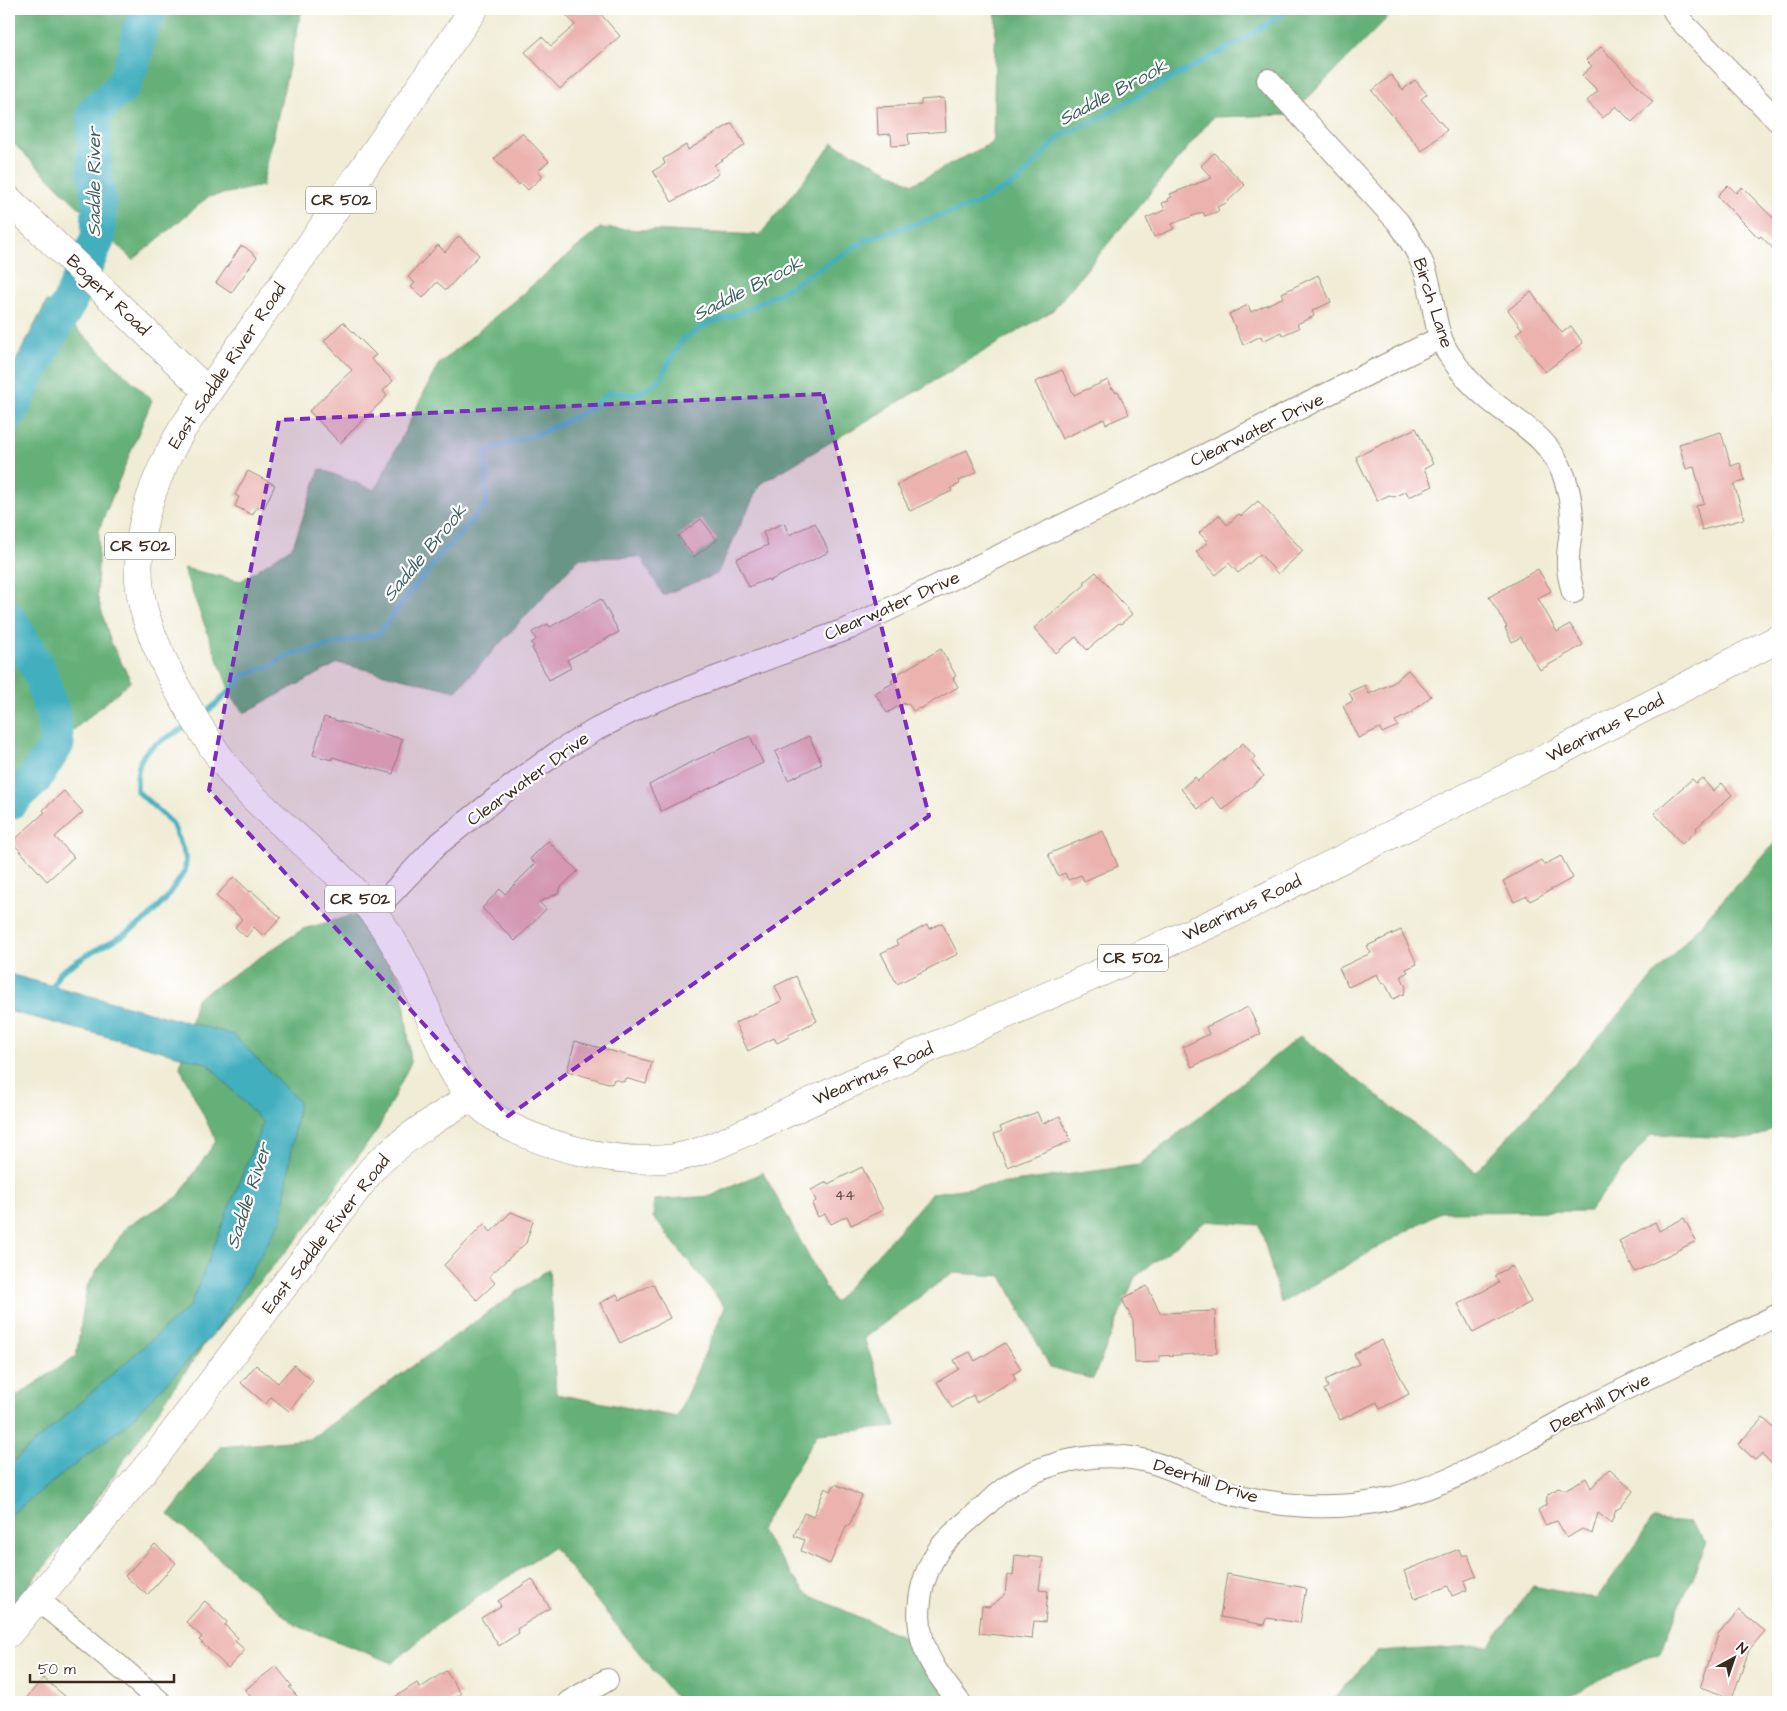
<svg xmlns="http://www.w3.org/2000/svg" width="1787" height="1711" font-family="'Architects Daughter',sans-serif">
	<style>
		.forest { fill: #65b078; stroke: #506d4b }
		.water { fill: #42afbf; stroke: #3e6c6e }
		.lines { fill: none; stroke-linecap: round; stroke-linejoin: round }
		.stream { stroke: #42afbf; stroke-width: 5.5 }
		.river { stroke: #42afbf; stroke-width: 35 }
		.building { fill: #ebb2ae }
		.minor-casing { stroke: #968b7a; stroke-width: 24 }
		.tertiary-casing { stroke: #968b7a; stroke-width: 29 }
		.secondary-casing { stroke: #968b7a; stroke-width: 29 }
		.primary-casing { stroke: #968b7a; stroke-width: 29 }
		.minor { stroke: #fff; stroke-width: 22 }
		.tertiary { stroke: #fff; stroke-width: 28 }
		.secondary { stroke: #fff; stroke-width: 28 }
		.primary { stroke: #fff; stroke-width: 28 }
		.marked { fill: #7b2cbf; fill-opacity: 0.2; stroke: #7b2cbf; stroke-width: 4; stroke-dasharray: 10 6; stroke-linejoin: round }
		.labels { text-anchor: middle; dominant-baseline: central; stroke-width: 4.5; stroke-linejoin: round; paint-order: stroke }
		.number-label { font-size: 15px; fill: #674c42 }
		.shield { fill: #fff; stroke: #766a62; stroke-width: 1 }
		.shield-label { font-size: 16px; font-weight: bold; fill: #3b2a1e }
		.street-label { font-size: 18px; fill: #3b2a1e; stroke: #fff }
		.water-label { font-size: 19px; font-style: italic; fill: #3e5f5e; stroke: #fff }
	</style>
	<rect width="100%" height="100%" fill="#fff"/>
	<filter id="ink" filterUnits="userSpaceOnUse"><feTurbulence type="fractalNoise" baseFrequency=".02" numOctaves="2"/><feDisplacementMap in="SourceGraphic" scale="10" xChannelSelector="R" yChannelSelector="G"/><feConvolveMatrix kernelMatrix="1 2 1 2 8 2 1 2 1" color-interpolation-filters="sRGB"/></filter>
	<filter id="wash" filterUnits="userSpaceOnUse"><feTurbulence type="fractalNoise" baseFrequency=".0096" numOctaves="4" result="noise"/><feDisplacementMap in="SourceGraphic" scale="20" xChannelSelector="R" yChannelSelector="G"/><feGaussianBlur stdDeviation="1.12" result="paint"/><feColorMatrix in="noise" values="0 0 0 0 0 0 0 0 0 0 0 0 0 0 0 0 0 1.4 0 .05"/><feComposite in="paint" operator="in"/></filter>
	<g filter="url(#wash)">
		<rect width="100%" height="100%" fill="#f0ecd5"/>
		<g class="forest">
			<polygon points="9,9 302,9 262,186 208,197 133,260 9,139"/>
			<polygon points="996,9 1396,9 1291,115 1213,117 1052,311 760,484 717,574 663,595 641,557 579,558 456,691 338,663 244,713 232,697 183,568 241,581 293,546 320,469 375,490 438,365 600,228 760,235 833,143 913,184 993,142"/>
			<polygon points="47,301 152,400 99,529 97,595 111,643 131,681 57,744 9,780 9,374"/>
			<polygon points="1778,839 1778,1126 1752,1139 1651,1134 1589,1211 1440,1212 1281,1303 1260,1225 1206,1221 1135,1277 1093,1379 1050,1367 1002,1276 952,1273 864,1338 896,1427 817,1434 760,1530 805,1593 924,1646 968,1702 679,1702 553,1547 438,1624 393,1663 295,1625 169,1515 220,1447 310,1439 549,1269 556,1394 677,1417 725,1307 653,1217 654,1200 711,1196 763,1172 834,1303 932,1193 1139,1165 1300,1036 1476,1172"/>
			<polygon points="364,912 402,982 411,1062 378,1129 304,1231 206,1342 81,1522 9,1610 9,1401 76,1356 87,1286 127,1226 178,1197 216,1141 180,1067 196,999 303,929"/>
			<polygon points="1653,1519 1689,1522 1707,1542 1660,1652 1555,1702 1330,1702 1376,1652 1490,1645 1533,1586 1597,1599"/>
		</g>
		<g class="water">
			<polygon points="57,744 53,778 9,818 9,780"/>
			<polygon points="9,974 234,1035 299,1102 281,1221 216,1331 129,1422 9,1516 9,1465 190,1306 263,1123 207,1063 9,1011"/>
		</g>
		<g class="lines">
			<g class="stream">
				<polyline points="201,716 214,706 246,674 269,667 288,655 378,634 444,550 465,529 486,504 486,452 540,433 587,411 610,392 636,395 660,381 670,360 683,339 707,324 741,313 781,292 868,239 977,204 1018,181 1059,137 1095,121 1134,98 1193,67 1242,40 1291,9"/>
				<path d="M 53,986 L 59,973 L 88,954 L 122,936 L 147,919 L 166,899 L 185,871 L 186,858 L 172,823 L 137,791 C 135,742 156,748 189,724"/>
			</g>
			<g class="river">
				<polyline points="9,414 41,351 69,303 98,238 99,202 94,170 94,112 123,86 135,55 139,30 151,9"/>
				<polyline points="9,619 38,668 53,715 57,744 34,780 9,803"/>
			</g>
		</g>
		<g id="blocks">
			<g class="building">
				<polygon points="561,9 596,9 620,36 560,89 525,52 542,37 551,46 575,25"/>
				<polygon points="1601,47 1653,102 1632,122 1616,106 1603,118 1587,101 1598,91 1582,75 1592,66 1586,60"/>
				<polygon points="1391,75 1403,90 1415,80 1427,94 1421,99 1447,130 1422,151 1372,91"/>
				<polygon points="944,98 946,131 908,134 909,145 892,146 891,134 878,135 877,107 921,105 921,100"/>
				<polygon points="732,123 745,145 714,165 719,174 672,202 653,171 665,164 663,159 686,145 688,150"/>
				<polygon points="522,133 549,161 538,171 543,176 528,190 521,183 519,185 494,159"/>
				<polygon points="1214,153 1245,185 1226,203 1217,207 1219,211 1205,216 1203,212 1172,224 1174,229 1154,237 1146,218 1165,210 1162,203 1169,201 1168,199 1172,197 1170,194 1212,178 1201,166"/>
				<polygon points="1728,185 1736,193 1742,187 1778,223 1778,254 1761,236 1759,238 1717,196"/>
				<polygon points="459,236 479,255 446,290 437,282 423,298 411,287 415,283 408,277 438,245 445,252"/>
				<polygon points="241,246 245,247 257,257 231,293 216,283"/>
				<polygon points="1318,275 1331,302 1312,311 1314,316 1297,324 1299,328 1283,335 1281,332 1263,341 1261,336 1243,345 1229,314 1248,305 1251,312 1284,297 1282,293"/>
				<polygon points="1531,292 1562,333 1571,326 1583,343 1545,372 1516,334 1522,329 1508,310"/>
				<polygon points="343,322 376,355 371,359 393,381 383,391 387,396 340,443 309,411 352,370 324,341"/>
				<polygon points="1062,370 1074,395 1108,380 1112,389 1113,388 1115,392 1118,391 1129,414 1106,424 1104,419 1062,439 1035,382"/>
				<polygon points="1416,428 1433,464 1424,469 1433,486 1409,497 1406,491 1394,497 1389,495 1377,501 1356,457"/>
				<polygon points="1721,432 1731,466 1740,463 1745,481 1734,484 1744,519 1702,530 1696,506 1704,503 1694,467 1686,469 1679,444"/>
				<polygon points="967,450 977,472 959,481 960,484 951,488 952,491 910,511 897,484"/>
				<polygon points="248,471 275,485 263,510 257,507 252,515 235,506 239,497 235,495"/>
				<polygon points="1258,501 1303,551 1278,574 1260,554 1238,573 1229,563 1216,575 1196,552 1208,542 1199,533 1219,515 1227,525 1239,514 1241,516"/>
				<polygon points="701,519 717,540 694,557 678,536"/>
				<polygon points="784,523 789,535 815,523 829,552 769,581 768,579 749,587 736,559 768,545 763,532"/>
				<polygon points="1538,569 1551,591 1538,598 1557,632 1570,624 1583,645 1540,670 1521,637 1512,642 1505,628 1507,627 1489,597"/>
				<polygon points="1096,572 1132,614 1121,624 1119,623 1087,650 1076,637 1056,653 1034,628 1086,584 1084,582"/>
				<polygon points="601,599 619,632 567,660 571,668 549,680 532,648 534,647 531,643 536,640 532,632 548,624 550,627"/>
				<polygon points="941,649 956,676 953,678 958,687 920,709 919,708 913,711 908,703 905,705 904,703 887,713 875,693 893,683 891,681 900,675 899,673"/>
				<polygon points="1408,670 1431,696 1410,714 1395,721 1398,726 1382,733 1380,728 1358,738 1343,706 1353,701 1349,692 1365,685 1369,694 1393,683"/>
				<polygon points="324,717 402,739 393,774 332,757 332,760 313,755"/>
				<polygon points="750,736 763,763 661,811 649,785 689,763"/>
				<polygon points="809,736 822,764 788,780 775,752"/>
				<polygon points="1243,743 1255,757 1251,761 1264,776 1223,810 1212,797 1198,809 1181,789 1195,777 1198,781"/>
				<polygon points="1702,778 1713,791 1722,783 1732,795 1696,828 1697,830 1682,844 1654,813 1692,779 1696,783"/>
				<polygon points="64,791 83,812 55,837 74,857 47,881 12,842 45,812 43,810"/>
				<polygon points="1103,831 1118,866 1084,881 1081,875 1068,880 1065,873 1058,876 1048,854"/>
				<polygon points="548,841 578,871 561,887 559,893 539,902 546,909 515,941 482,908 500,889 505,894 535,864 530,859"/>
				<polygon points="1561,856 1573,878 1530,901 1527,896 1514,902 1503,881 1541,860 1544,865"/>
				<polygon points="234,877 250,892 252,891 281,918 264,936 254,927 246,937 235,927 242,919 216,896"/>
				<polygon points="942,923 958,954 897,984 881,953 898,945 896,941 927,925 929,929"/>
				<polygon points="1401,930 1417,964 1406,969 1408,972 1401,976 1406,987 1404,994 1393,999 1385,983 1382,984 1377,974 1348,987 1339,968 1371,953 1367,946"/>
				<polygon points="796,976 817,1021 788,1035 789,1037 777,1043 774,1038 748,1051 735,1023 782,1001 775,986"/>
				<polygon points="1248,1007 1261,1034 1192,1067 1183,1047 1209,1034 1206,1027"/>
				<polygon points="575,1041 652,1062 646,1084 625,1078 624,1082 614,1079 612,1084 567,1071"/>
				<polygon points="1037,1112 1042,1124 1060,1116 1071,1141 1007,1167 994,1134 1002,1131 1000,1127"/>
				<polygon points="862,1167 883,1210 851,1225 847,1216 831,1224 825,1214 818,1217 812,1204 816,1201 811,1190 827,1182 828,1184"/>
				<polygon points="511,1212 533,1221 526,1243 489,1276 495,1283 477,1300 444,1265 484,1224 491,1232"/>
				<polygon points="1684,1218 1696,1241 1635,1272 1619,1241 1655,1222 1659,1231"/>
				<polygon points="1512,1266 1531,1302 1473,1333 1458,1304 1499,1283 1495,1275"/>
				<polygon points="653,1284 670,1318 620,1343 600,1303 617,1294 620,1300"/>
				<polygon points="1147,1286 1160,1313 1215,1311 1217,1353 1159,1356 1159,1362 1135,1363 1133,1321 1122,1299"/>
				<polygon points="1382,1340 1409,1394 1380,1409 1377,1402 1340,1420 1324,1390 1328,1387 1325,1380 1359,1364 1354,1354"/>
				<polygon points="1005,1343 1021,1369 1013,1374 1016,1379 976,1402 973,1395 952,1408 937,1382 959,1369 954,1360 970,1352 975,1361"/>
				<polygon points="256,1365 278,1383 294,1365 313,1381 289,1411 271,1397 266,1404 241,1383"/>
				<polygon points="1763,1418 1778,1432 1778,1470 1762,1454 1755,1460 1738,1444"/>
				<polygon points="1609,1469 1633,1491 1621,1507 1616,1510 1611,1523 1598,1513 1592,1534 1582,1529 1567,1538 1557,1521 1545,1525 1538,1510 1546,1505 1547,1496 1558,1488 1564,1490 1586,1478 1591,1488"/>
				<polygon points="835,1484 862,1496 849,1526 847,1525 830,1564 801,1551 805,1540 794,1536 804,1513 813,1517 825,1488 831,1491"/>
				<polygon points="155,1544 176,1563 147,1595 125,1576"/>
				<polygon points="1459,1549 1461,1555 1468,1555 1476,1576 1464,1581 1467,1590 1452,1596 1448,1586 1415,1599 1404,1571"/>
				<polygon points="1015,1555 1043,1558 1039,1590 1048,1591 1045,1622 1034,1621 1032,1639 979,1633 982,1606 989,1607 1005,1595 1007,1575 1013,1576"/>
				<polygon points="1227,1574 1306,1588 1300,1623 1267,1618 1265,1625 1220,1617"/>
				<polygon points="532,1579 550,1608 517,1629 519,1633 499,1646 481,1618 501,1606 498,1601"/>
				<polygon points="205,1601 227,1622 225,1625 238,1638 235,1641 245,1650 228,1668 199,1640 202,1637 186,1622"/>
				<polygon points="1739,1610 1765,1631 1749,1650 1732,1699 1700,1688 1718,1635"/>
				<polygon points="276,1666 292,1686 289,1687 302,1702 255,1702 245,1690"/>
				<polygon points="446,1671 461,1694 448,1702 387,1702 417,1683 420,1688"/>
				<polygon points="43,1678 72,1702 23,1702"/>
			</g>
		</g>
	</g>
	<g filter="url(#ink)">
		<use href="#blocks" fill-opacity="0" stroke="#968b7a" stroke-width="1"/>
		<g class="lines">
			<g class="minor-casing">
				<g id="minor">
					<polyline points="1673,9 1678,18 1778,121"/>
					<path d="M 1268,80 L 1398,222 C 1410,239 1421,256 1427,276 C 1434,301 1434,330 1448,353 C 1459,370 1474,388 1491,401 C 1520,424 1550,438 1564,476 C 1569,490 1572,506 1572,521 C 1571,536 1567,551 1568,566 C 1568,575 1571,584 1573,592"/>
					<polyline points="373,913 436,846 513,785 558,752 597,729 647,704 677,692 850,628 1111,502 1440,338"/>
					<polyline points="37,1599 125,1671 160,1702"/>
					<polyline points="569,1702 607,1680"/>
					<path d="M 959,1702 C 951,1691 941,1679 934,1667 C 911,1630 916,1583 940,1548 C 952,1533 969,1520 984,1507 C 990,1501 997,1494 1004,1489 C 1048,1458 1109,1447 1160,1465 C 1183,1473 1204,1484 1226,1492 C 1277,1508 1337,1511 1389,1499 C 1458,1483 1514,1446 1577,1413 C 1643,1379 1711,1348 1778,1315"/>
				</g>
			</g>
			<g class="tertiary-casing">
				<polyline id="tertiary" points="9,200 207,391"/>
			</g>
			<g class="secondary-casing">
				<path id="secondary" d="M 9,1633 L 156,1456 L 372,1169 C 402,1139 435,1119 471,1097"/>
			</g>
			<g class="primary-casing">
				<path id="primary" d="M 474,9 L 183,428 C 151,482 127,546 144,610 C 152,640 167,669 182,697 C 201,731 222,765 249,793 C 290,834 338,869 375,915 C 399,946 415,982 430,1018 C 438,1037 445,1058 456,1076 C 483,1121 526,1137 574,1150 C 607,1158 640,1163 674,1158 C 691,1155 708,1149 724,1142 L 871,1074 L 1217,921 L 1558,752 L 1778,639"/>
			</g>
			<use href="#minor" class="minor"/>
			<use href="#tertiary" class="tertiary"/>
			<use href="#secondary" class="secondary"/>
			<use href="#primary" class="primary"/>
		</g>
	</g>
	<path class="marked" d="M 823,394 L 929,816 L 508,1116 L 209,790 L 279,420 Z"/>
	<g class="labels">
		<g class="number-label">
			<text x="845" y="1195">44</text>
		</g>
		<g class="shield">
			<rect x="306" y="186.5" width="70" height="27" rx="4"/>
			<rect x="105" y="532.5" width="70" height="27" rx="4"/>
			<rect x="325" y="885.5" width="70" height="27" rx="4"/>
			<rect x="1098" y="944.5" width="70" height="27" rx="4"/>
		</g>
		<g class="shield-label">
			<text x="341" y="200">CR 502</text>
			<text x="140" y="546">CR 502</text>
			<text x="360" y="899">CR 502</text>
			<text x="1133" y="958">CR 502</text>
		</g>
		<g class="street-label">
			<text transform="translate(108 295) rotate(44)">Bogert Road</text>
			<text transform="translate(1433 303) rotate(72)">Birch Lane</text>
			<text transform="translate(227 366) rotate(-56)">East Saddle River Road</text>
			<text transform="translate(1257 430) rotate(-26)">Clearwater Drive</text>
			<text transform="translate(892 606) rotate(-24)">Clearwater Drive</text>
			<text transform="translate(1605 728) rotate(-27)">Wearimus Road</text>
			<text transform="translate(528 779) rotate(-36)">Clearwater Drive</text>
			<text transform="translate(1242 908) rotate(-26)">Wearimus Road</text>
			<text transform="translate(873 1074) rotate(-24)">Wearimus Road</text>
			<text transform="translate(326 1234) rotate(-52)">East Saddle River Road</text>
			<text transform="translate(1600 1403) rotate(-27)">Deerhill Drive</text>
			<text transform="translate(1206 1481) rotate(18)">Deerhill Drive</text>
		</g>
		<g class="water-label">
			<text transform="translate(1113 93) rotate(-28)">Saddle Brook</text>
			<text transform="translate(94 182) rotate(-90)">Saddle River</text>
			<text transform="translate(748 289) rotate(-27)">Saddle Brook</text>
			<text transform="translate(425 553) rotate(-50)">Saddle Brook</text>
			<text transform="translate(249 1196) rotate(-72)">Saddle River</text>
		</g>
	</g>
	<rect width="1787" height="1711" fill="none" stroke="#fff" stroke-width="30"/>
	<g transform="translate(1734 1658) rotate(40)" stroke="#ffffff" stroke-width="4" paint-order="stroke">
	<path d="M0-4L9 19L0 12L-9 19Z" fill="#3b2a1e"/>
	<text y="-8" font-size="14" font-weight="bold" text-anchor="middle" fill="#3b2a1e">N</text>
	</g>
	<path d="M30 1674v8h144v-8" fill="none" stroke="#3b2a1e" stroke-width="2.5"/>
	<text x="38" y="1674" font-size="15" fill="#3b2a1e" stroke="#ffffff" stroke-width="4" paint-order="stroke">50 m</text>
</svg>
